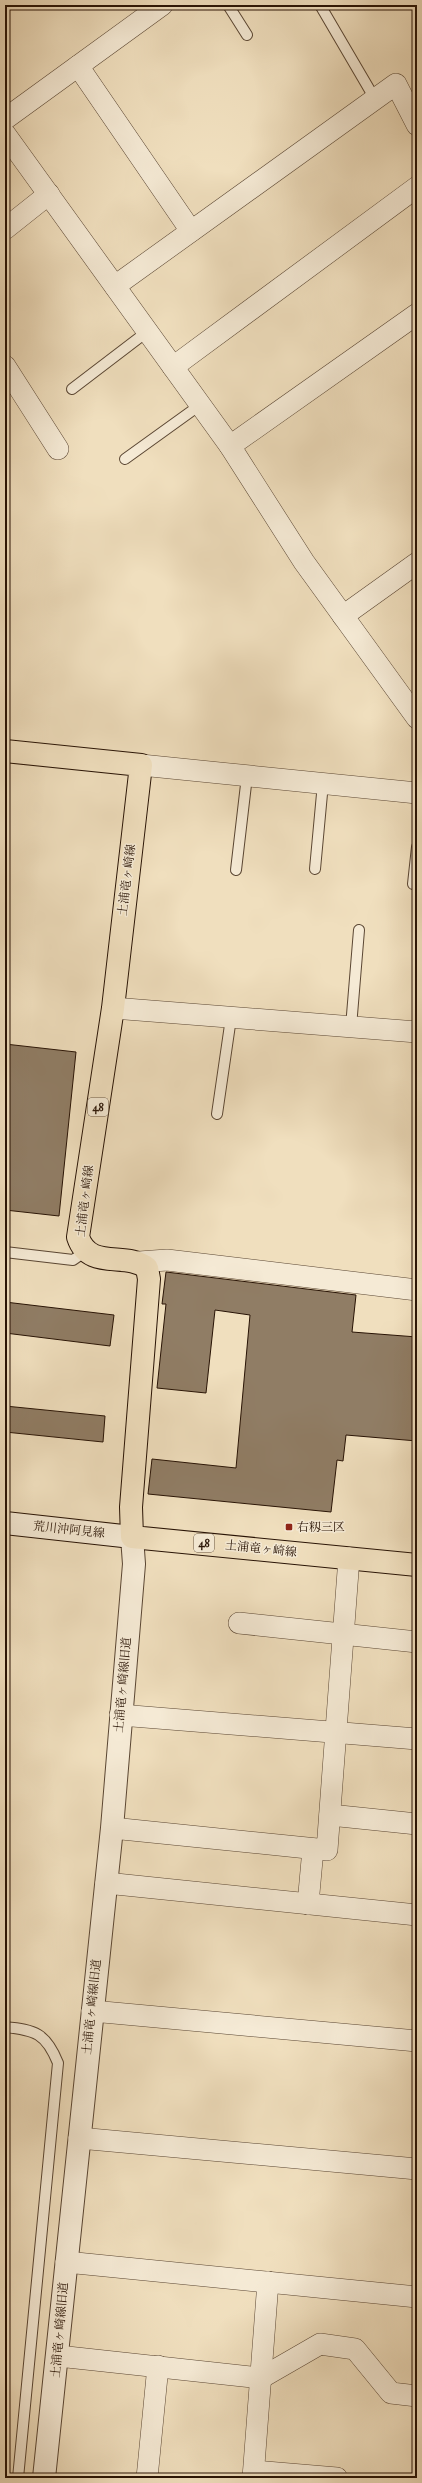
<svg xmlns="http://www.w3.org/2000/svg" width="422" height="2483" font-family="'IM FELL Double Pica','Noto Serif JP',serif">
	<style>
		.building { fill: #907d65; stroke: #281305 }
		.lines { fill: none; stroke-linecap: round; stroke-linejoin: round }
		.service-casing { stroke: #5a4633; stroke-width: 12 }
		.minor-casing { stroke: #5a4633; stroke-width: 22 }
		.tertiary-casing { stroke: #5a4633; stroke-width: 24 }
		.secondary-casing { stroke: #281305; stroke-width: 24 }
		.primary-casing { stroke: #281305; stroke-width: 24 }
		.service { stroke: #f5ead5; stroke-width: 10 }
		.minor { stroke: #f5ead5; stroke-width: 21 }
		.tertiary { stroke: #f5ead5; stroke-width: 22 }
		.secondary { stroke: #f5ead5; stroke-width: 22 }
		.primary { stroke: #f0dfbe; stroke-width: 22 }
		.poi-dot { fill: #8f2418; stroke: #f5ead5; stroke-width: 1.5 }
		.labels { text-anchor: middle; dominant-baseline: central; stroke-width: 3; stroke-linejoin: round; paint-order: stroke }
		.shield { fill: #f5ead5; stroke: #665443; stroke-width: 1 }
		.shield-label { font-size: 11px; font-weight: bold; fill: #281305 }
		.street-label { font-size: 12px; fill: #281305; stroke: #f5ead5 }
		.poi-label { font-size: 12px; fill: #281305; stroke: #f5ead5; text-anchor: start }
	</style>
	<rect width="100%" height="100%" fill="#f0dfbe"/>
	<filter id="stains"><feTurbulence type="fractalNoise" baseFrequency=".005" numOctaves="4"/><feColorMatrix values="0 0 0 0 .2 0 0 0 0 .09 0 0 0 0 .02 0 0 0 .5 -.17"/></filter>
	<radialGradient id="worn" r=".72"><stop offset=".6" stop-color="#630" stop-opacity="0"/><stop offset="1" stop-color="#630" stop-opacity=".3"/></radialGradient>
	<g class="building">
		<polygon points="5,1044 76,1052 59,1216 5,1210"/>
		<polygon points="166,1272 356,1295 352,1332 417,1337 417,1441 346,1435 343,1461 337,1460 331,1512 148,1494 152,1459 236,1468 250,1315 215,1310 206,1393 157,1388 166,1304 162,1304"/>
		<polygon points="5,1302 114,1315 110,1346 5,1333"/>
		<polygon points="5,1406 105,1416 103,1442 5,1432"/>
	</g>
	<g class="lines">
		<g class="service-casing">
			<g id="service">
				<polyline points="228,5 247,35"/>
				<polyline points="320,5 375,99"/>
				<polyline points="72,389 148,331"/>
				<polyline points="125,459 200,405"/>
				<polyline points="315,869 323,783"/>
				<polyline points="236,870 247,776"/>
				<polyline points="413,884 417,847"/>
				<polyline points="351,1027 359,930"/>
				<polyline points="217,1114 231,1018"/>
				<polyline points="5,1252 73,1260 86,1251"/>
				<path d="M 5,2027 C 35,2030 46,2033 58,2063 L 18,2478"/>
			</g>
		</g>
		<g class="minor-casing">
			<g id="minor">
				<polyline points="78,66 191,231"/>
				<polyline points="5,119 162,5"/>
				<polyline points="5,134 230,446 304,562 417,718"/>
				<polyline points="5,229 49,194"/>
				<polyline points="115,286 396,84 417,125"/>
				<polyline points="5,366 58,449"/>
				<polyline points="173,367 417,187"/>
				<polyline points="230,446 417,314"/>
				<polyline points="343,616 417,563"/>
				<polyline points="141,765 417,793"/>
				<polyline points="113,1008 417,1032"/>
				<polyline points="139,1262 167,1260 417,1290"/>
				<polyline points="239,1623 417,1642"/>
				<polyline points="120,1715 417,1739"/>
				<polyline points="330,1815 417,1824"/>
				<polyline points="112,1828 327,1850 349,1558"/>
				<polyline points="106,1883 417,1915"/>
				<polyline points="308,1904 313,1849"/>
				<polyline points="92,2011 417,2041"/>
				<polyline points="79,2138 417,2169"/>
				<polyline points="66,2262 417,2297"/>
				<polyline points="58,2356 261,2378 320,2344 355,2349 391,2393 417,2396"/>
				<polyline points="254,2471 337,2478"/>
				<polyline points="147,2478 158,2366"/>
				<polyline points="253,2478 268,2282"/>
			</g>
		</g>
		<g class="tertiary-casing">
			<polyline id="tertiary" points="44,2478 112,1828 134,1564 132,1537"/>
		</g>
		<g class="secondary-casing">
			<polyline id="secondary" points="5,1523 132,1537"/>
		</g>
		<g class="primary-casing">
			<path id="primary" d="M 5,751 L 141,765 L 113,1008 L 78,1237 C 89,1271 126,1251 147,1268 L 149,1279 L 131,1507 L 132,1537 L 417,1565"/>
		</g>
		<use href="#service" class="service"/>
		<use href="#minor" class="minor"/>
		<use href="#tertiary" class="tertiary"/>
		<use href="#secondary" class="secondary"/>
		<use href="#primary" class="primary"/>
	</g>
	<rect class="poi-dot" x="285" y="1523" width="8" height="8" rx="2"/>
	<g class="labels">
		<g class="shield">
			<rect x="88" y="1098" width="20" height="18" rx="3"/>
			<rect x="194" y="1534" width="20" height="18" rx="3"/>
		</g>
		<g class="shield-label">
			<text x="98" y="1107">48</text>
			<text x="204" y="1543">48</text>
		</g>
		<g class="street-label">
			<text transform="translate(127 880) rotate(-83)">土浦竜ヶ崎線</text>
			<text transform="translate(85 1201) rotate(-83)">土浦竜ヶ崎線</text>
			<text transform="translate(69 1530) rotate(6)">荒川沖阿見線</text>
			<text transform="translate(261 1549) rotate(6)">土浦竜ヶ崎線</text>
			<text transform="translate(123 1685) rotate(-85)">土浦竜ヶ崎線旧道</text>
			<text transform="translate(92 2007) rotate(-84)">土浦竜ヶ崎線旧道</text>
			<text transform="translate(60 2330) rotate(-85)">土浦竜ヶ崎線旧道</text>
		</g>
		<g class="poi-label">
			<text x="297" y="1527">右籾三区</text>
		</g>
	</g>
	<rect width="422" height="2483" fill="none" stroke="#f0dfbe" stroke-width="20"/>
	<rect x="6" y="6" width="410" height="2471" fill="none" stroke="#281305" stroke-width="2"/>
	<rect x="10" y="10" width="402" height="2463" fill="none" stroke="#281305"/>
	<rect width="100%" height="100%" filter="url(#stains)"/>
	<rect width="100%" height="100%" fill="url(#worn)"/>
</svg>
